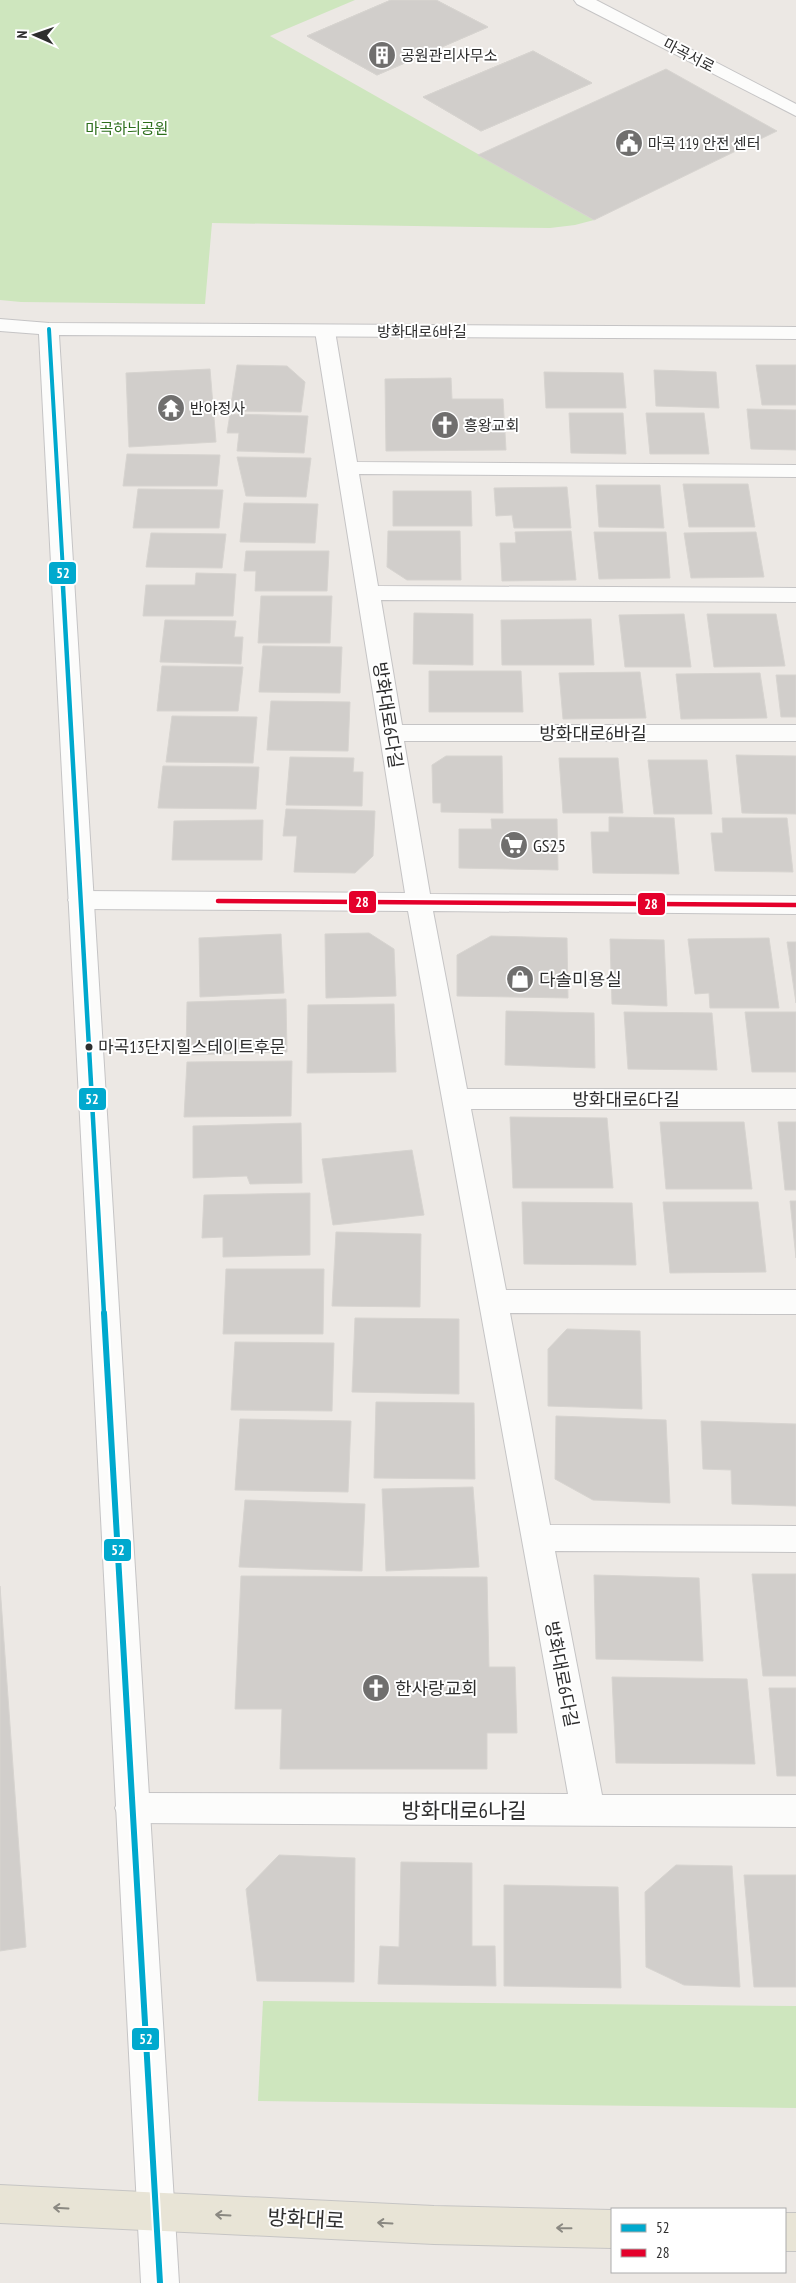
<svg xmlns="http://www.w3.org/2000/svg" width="796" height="2283" font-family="'PT Sans Narrow','Noto Sans KR',sans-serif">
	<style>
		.green { fill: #cee6be }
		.building { fill: #d1cecb; stroke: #d7d4d0 }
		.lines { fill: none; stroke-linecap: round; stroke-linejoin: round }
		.minor-casing { stroke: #c5c4c5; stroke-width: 2 }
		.tertiary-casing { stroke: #c5c4c5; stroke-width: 2 }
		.primary-casing { stroke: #c6c5c4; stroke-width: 2 }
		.minor { fill: #fcfcfb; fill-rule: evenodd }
		.tertiary { fill: #fcfcfb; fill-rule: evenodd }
		.primary { fill: #e8e4d6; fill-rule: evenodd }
		.bus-1-far2-casing { stroke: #fff; stroke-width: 6 }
		.bus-1-far1-casing { stroke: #fff; stroke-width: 8 }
		.bus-1-casing { stroke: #fff; stroke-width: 10 }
		.bus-2-casing { stroke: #fff; stroke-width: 8 }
		.bus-1-far2 { stroke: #00a9ce; stroke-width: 4 }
		.bus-1-far1 { stroke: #00a9ce; stroke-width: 4.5 }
		.bus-1 { stroke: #00a9ce; stroke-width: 6 }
		.bus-2 { stroke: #e4002b; stroke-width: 4.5 }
		.oneway { stroke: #8b8982 }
		.bus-dot { fill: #2e2e2e; stroke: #fff; stroke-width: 2 }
		.labels { text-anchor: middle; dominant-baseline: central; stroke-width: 4; stroke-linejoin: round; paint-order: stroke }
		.far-poi-label { font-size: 15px; fill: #2e2e2e; stroke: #fff; text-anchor: start }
		.far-street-label { font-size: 15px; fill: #2e2e2e; stroke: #fff }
		.far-park-label { font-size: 15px; fill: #2c6e1b; stroke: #fff }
		.bus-label { font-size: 17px; fill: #2e2e2e; stroke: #fff; text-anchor: start }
		.street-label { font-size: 18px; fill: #2e2e2e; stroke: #fff }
		.poi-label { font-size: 18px; fill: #2e2e2e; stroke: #fff; text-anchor: start }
		.near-street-label { font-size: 21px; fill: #2e2e2e; stroke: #fff }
		.line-badge { stroke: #fff; stroke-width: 2 }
		.badge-label { font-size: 14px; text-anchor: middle; font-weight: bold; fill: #fff }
	</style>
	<rect width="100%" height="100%" fill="#ece8e4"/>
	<g class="green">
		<polygon points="0,0 355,0 270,36 594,220 575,225 550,228 212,223 205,304 21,302 0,300"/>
		<polygon points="263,2001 796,2006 796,2108 258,2101"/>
	</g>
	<g class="building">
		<polygon points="391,0 436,0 488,27 377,75 307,36"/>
		<polygon points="391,0 436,0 488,27 377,75 307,36"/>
		<polygon points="533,51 592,83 481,131 423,97"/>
		<polygon points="533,51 592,83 481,131 423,97"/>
		<polygon points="666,69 777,131 594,220 478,155"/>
		<polygon points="237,365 287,366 305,382 301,412 230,411"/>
		<polygon points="756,365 796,365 796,405 762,405"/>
		<polygon points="210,369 216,442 129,447 126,373"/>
		<polygon points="654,370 716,372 719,408 656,406"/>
		<polygon points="544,372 623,373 626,408 546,408"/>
		<polygon points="451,378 452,399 503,399 506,450 386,451 385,379"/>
		<polygon points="747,409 796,410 796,450 751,449"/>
		<polygon points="569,413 623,413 626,454 571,453"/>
		<polygon points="646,413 704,413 709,454 650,454"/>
		<polygon points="230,414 308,416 304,453 237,451 239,433 227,433"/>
		<polygon points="127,454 220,455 217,486 123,486"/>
		<polygon points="237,457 311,458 306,497 246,496"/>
		<polygon points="683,484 748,484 755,527 689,527"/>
		<polygon points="596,485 660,485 664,528 599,527"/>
		<polygon points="567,487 571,528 514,528 512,515 496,516 494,488"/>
		<polygon points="138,489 223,490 219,528 133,528"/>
		<polygon points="393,491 471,491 472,526 393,526"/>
		<polygon points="244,503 318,504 315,543 240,542"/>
		<polygon points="388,531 460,531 461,580 407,580 387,567"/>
		<polygon points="571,531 576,580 502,581 500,543 516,543 515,532"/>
		<polygon points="594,532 666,532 670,578 599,579"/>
		<polygon points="756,532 764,577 691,578 684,533"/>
		<polygon points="151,533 226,534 222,568 146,567"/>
		<polygon points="246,551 329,551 327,591 255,591 256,571 244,571"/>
		<polygon points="196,573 236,574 233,616 143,616 146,585 195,585"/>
		<polygon points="261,596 332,596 330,643 258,643"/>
		<polygon points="414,613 473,614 473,665 413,664"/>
		<polygon points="684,614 691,667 625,667 619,615"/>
		<polygon points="707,614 776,614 785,666 714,667"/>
		<polygon points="591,619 594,665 502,665 501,620"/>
		<polygon points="165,620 236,621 234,637 243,637 241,664 160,662"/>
		<polygon points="263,646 342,647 340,693 259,692"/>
		<polygon points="162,666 243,667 238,711 157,711"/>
		<polygon points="429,671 521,671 523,712 429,712"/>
		<polygon points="640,672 646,718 563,719 559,673"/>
		<polygon points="760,673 767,718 681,719 676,674"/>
		<polygon points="776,675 796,675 796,717 781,717"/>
		<polygon points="271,701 350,702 348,751 267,750"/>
		<polygon points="172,716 257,717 253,763 166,762"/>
		<polygon points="736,755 796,756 796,814 742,813"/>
		<polygon points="446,756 502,756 503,813 441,812 441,803 433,803 432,765"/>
		<polygon points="290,757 354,758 353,772 363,772 362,806 286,805"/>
		<polygon points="559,758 618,758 623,813 563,813"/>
		<polygon points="648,760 707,760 712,814 654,814"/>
		<polygon points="163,766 259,767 256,809 158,808"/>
		<polygon points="286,809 375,811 373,856 355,873 294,872 297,836 283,836"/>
		<polygon points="609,817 674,818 679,874 593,873 591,832 609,832"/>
		<polygon points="722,818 787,818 793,872 715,871 711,833 723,833"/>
		<polygon points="491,819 557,819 558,870 459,868 459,829 492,829"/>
		<polygon points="263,820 262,860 172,860 174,821"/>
		<polygon points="369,933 394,949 396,996 326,998 325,934"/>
		<polygon points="281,934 284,993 200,997 199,938"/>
		<polygon points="491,936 567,938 568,998 457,996 457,955"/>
		<polygon points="769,938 779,1008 710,1008 709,993 695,994 688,939"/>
		<polygon points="610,939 664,940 667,1006 612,1004"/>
		<polygon points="787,942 796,942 796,1003"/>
		<polygon points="286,999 287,1052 186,1055 187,1002"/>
		<polygon points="394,1004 396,1072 307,1073 308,1005"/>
		<polygon points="506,1011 594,1013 595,1068 505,1065"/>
		<polygon points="624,1012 712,1013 717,1070 628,1069"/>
		<polygon points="745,1012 796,1012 796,1072 752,1072"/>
		<polygon points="292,1061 291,1116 184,1117 187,1062"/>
		<polygon points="510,1117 607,1118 613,1188 513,1188"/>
		<polygon points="660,1122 744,1122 752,1189 666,1189"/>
		<polygon points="778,1122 796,1122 796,1190 785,1190"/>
		<polygon points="301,1123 302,1183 250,1184 247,1176 193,1178 193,1126"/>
		<polygon points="412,1150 424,1215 333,1225 322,1159"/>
		<polygon points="310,1193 310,1255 223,1257 223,1237 202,1238 204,1195"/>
		<polygon points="790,1201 796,1201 796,1258"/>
		<polygon points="522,1202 632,1203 636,1265 524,1264"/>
		<polygon points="663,1202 758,1202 766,1272 670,1273"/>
		<polygon points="336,1232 421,1234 420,1307 332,1306"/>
		<polygon points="226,1269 324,1269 323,1334 223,1334"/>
		<polygon points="355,1318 459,1319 459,1394 352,1392"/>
		<polygon points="567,1329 640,1331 642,1409 548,1406 548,1349"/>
		<polygon points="235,1342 334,1343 332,1411 231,1410"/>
		<polygon points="376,1402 474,1403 475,1479 374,1478"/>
		<polygon points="556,1416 666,1420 670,1503 593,1500 555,1479"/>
		<polygon points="240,1419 351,1421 348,1492 235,1490"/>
		<polygon points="701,1421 796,1424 796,1506 732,1504 731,1470 703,1469"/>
		<polygon points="473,1487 479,1567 386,1571 382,1489"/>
		<polygon points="245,1500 365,1504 362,1571 239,1567"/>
		<polygon points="752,1574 796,1574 796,1676 763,1676"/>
		<polygon points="594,1575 699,1578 703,1661 596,1659"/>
		<polygon points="241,1576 487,1577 489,1667 515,1667 517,1733 487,1733 487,1769 280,1769 282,1709 235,1709"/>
		<polygon points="0,1586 26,1947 0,1951"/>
		<polygon points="612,1677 747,1679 755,1764 616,1763"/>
		<polygon points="769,1688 796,1688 796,1776 777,1776"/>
		<polygon points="279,1855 355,1858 354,1982 257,1981 246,1889"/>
		<polygon points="401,1862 472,1863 472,1946 495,1946 496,1986 378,1984 380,1946 399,1947"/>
		<polygon points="676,1865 732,1866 740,1987 684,1985 646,1967 645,1892"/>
		<polygon points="744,1875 796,1875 796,1987 754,1987"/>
		<polygon points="504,1885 618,1887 621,1988 504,1986"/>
	</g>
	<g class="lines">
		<g class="minor-casing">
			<polygon id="minor" points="325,325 332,327 335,331 357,462 796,465 796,477 359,474 378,586 796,588 796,602 381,600 402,725 796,725 796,741 404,741 430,894 796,896 796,914 433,911 467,1089 796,1089 796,1109 471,1109 506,1290 796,1290 796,1314 510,1313 550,1525 796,1526 796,1552 555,1551 602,1795 796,1795 796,1827 132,1823 120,1819 115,1808 120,1797 132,1793 568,1794 408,911 81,909 72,906 68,900 72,894 81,891 405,893 315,331 318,327"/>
		</g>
		<g class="tertiary-casing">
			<g id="tertiary">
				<polygon points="574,0 596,0 796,104 796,116 577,4"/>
				<polygon points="0,319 49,323 796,327 796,339 59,335 179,2283 141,2283 39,334 0,331"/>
			</g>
		</g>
		<g class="primary-casing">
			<g id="primary">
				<polygon points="0,2185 434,2206 612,2210 612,2248 434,2244 0,2223"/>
				<rect x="785" y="2213" width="11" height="38"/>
			</g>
		</g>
		<use href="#minor" class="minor"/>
		<use href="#tertiary" class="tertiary"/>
		<use href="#primary" class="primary"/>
		<g class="bus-1-far2-casing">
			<polyline id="bus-1-far2" points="49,329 63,571"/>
		</g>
		<g class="bus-1-far1-casing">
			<polyline id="bus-1-far1" points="62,569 104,1314"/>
		</g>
		<g class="bus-1-casing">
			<polyline id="bus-1" points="104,1313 160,2283"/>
		</g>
		<g class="bus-2-casing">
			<polyline id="bus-2" points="218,901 796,905"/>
		</g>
		<use href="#bus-1-far2" class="bus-1-far2"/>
		<use href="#bus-1-far1" class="bus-1-far1"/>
		<use href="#bus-1" class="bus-1"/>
		<use href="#bus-2" class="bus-2"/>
	</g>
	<defs><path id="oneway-shaft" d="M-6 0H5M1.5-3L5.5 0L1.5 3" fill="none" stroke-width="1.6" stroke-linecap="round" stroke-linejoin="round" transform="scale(1.25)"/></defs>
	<g class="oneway">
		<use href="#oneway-shaft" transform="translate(61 2208) rotate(-177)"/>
		<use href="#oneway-shaft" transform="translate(223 2215) rotate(-177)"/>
		<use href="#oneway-shaft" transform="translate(385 2223) rotate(-177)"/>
		<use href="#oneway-shaft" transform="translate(564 2228) rotate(-179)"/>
	</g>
	<defs>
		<g id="building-disc" transform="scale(1.4375)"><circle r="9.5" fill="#706f6e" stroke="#fff"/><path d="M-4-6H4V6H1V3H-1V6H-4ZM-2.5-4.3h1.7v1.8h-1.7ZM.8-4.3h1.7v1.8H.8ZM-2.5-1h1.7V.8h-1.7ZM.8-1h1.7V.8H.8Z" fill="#fff"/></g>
		<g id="civic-disc" transform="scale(1.4375)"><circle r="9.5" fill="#706f6e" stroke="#fff"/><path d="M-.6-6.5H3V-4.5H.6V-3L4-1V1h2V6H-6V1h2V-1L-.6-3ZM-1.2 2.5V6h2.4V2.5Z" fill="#fff"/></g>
		<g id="temple-disc" transform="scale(1.4375)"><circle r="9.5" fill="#706f6e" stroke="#fff"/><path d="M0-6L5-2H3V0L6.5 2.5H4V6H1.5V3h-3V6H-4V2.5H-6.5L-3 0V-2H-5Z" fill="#fff"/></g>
		<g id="church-disc" transform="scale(1.4375)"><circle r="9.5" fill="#706f6e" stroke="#fff"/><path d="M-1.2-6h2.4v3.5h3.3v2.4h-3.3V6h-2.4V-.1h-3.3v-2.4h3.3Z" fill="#fff"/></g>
		<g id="supermarket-disc" transform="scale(1.4375)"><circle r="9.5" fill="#706f6e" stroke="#fff"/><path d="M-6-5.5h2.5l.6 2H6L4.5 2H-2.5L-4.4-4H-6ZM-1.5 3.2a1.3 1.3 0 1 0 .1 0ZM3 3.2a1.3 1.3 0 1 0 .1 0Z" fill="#fff"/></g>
		<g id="shop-disc" transform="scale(1.4375)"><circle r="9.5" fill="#706f6e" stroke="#fff"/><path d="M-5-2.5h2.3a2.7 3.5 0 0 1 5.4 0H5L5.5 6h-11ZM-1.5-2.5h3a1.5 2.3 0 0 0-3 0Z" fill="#fff"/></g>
	</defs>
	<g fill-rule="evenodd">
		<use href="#building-disc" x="382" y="55"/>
		<use href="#civic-disc" x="629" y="143"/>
		<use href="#temple-disc" x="171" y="408"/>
		<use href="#church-disc" x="445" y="425"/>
		<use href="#supermarket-disc" x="514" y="845"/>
		<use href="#shop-disc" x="520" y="979"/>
		<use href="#church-disc" x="376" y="1688"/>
	</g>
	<circle class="bus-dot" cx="89" cy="1047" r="4.5"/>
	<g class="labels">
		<g class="far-poi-label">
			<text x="401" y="55">공원관리사무소</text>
			<text x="648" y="143">마곡 119 안전 센터</text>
			<text x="190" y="408">반야정사</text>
			<text x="464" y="425">흥왕교회</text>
		</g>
		<g class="far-street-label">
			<text transform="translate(689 55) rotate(27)">마곡서로</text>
			<text x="422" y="331">방화대로6바길</text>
		</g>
		<g class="far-park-label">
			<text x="127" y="128">마곡하늬공원</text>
		</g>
		<g class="bus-label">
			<text x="98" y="1047">마곡13단지힐스테이트후문</text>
		</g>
		<g class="street-label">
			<text transform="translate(388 715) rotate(81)">방화대로6다길</text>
			<text x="593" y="733">방화대로6바길</text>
			<text x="626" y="1099">방화대로6다길</text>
			<text transform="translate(562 1674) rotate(79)">방화대로6다길</text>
		</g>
		<g class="poi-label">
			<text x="533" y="845">GS25</text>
			<text x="539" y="979">다솔미용실</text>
			<text x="395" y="1688">한사랑교회</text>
		</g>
		<g class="near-street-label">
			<text x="464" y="1810">방화대로6나길</text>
			<text transform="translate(306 2219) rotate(3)">방화대로</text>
		</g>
	</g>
	<g class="line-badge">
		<rect x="48" y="561" width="29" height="24" rx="5" fill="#00a9ce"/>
		<rect x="348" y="890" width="29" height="24" rx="5" fill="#e4002b"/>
		<rect x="637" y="892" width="29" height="24" rx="5" fill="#e4002b"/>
		<rect x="78" y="1087" width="29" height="24" rx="5" fill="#00a9ce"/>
		<rect x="103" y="1538" width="29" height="24" rx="5" fill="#00a9ce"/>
		<rect x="131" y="2027" width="29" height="24" rx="5" fill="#00a9ce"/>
	</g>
	<g class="badge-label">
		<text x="63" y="578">52</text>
		<text x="362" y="907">28</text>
		<text x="651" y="909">28</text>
		<text x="92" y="1104">52</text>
		<text x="118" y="1555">52</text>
		<text x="146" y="2044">52</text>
	</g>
	<rect x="611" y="2208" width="175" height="65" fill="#ffffff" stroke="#ababab"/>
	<rect x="621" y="2224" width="25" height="8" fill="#00a9ce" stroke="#ababab"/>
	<text x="656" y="2233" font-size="15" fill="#2e2e2e">52</text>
	<rect x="621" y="2249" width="25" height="8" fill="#e4002b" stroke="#ababab"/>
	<text x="656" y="2258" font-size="15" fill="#2e2e2e">28</text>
	<g transform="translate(35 35) rotate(272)" stroke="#ffffff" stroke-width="4" paint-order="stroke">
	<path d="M0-4L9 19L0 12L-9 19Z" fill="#2e2e2e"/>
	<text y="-8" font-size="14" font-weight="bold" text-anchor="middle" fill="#2e2e2e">N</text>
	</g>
</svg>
